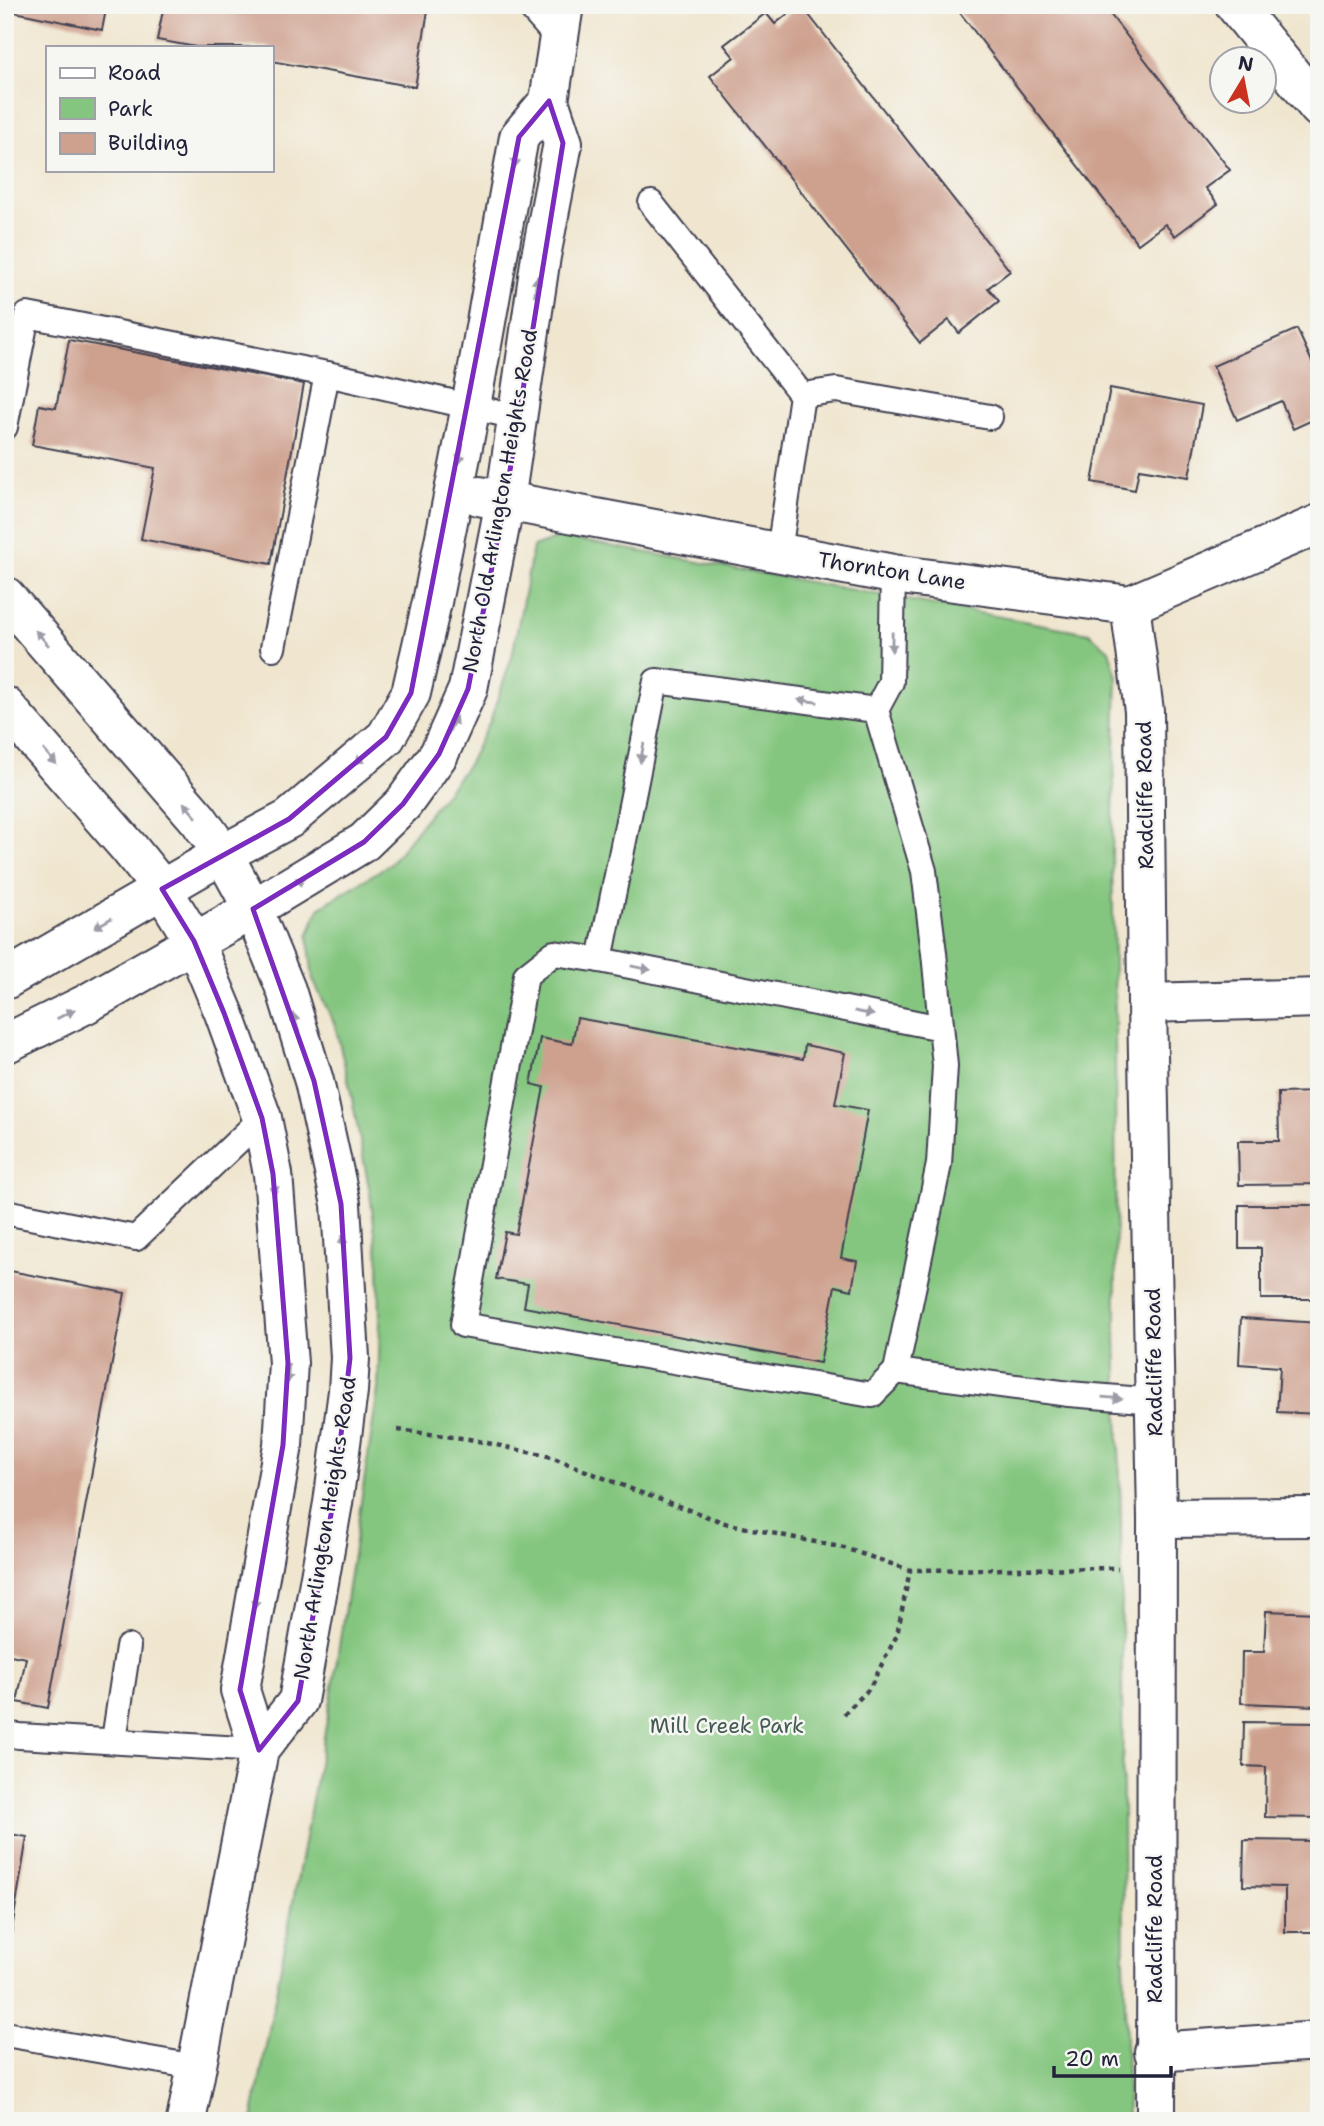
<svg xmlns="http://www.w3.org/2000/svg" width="1324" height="2126" font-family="'Shantell Sans',sans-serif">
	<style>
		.green { fill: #84c67f; stroke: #53745d; stroke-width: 2 }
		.building { fill: #cea08e }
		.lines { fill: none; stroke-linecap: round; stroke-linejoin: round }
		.service-casing { stroke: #413f51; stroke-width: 28 }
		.minor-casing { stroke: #413f51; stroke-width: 42 }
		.secondary-casing { stroke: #413f51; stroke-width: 42 }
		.path { stroke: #413f51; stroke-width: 4.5; stroke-dasharray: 5 5; stroke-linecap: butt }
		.service { stroke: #fff; stroke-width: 24 }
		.minor { stroke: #fff; stroke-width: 38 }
		.secondary { stroke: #fff; stroke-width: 38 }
		.oneway { fill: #9c9ca7 }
		.marked { fill: none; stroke: #7b2cbf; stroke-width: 5; stroke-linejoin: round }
		.labels { text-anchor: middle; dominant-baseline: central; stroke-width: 5; stroke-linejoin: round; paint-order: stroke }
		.street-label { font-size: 21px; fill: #22223b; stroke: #f6f6f2 }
		.park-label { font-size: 21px; fill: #445b53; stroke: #f6f6f2 }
	</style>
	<rect width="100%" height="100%" fill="#f6f6f2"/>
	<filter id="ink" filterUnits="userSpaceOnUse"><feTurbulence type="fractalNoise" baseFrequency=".0143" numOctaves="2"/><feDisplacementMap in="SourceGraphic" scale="14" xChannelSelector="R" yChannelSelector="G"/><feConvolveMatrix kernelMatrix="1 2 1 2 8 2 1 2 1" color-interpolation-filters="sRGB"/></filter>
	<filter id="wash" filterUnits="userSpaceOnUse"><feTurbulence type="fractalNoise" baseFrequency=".00686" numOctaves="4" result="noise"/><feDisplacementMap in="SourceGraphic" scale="28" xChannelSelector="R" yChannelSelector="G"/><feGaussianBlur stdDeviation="1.57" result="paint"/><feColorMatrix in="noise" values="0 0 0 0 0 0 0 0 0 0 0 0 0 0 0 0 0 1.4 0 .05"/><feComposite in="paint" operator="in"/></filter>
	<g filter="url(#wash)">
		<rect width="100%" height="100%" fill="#f0e6cf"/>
		<polygon class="green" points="561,537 1089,633 1109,650 1117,677 1112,854 1115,1021 1116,1333 1121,1520 1124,1961 1128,2121 252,2121 331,1699 378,1390 380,1321 379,1264 370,1193 350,1088 335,1025 313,980 308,936 319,908 390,864 469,763 490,721 512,657 533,547"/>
		<g id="blocks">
			<g class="building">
				<polygon points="5,5 107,5 102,30 5,10"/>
				<polygon points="164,5 429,5 415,87 271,61 271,47 196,47 157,40"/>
				<polygon points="799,5 801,5 1010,271 988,288 999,301 959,333 949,320 920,343 710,76 734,57 724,45 766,13 775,24"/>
				<polygon points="954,5 1103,5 1230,170 1205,188 1218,204 1175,236 1165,224 1138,244"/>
				<polygon points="1297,329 1319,377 1319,417 1293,429 1281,401 1237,420 1213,366"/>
				<polygon points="69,340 304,384 271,564 141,539 155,468 32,445 39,405 56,408"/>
				<polygon points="1110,388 1202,405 1189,477 1139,469 1135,490 1092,482"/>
				<polygon points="577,1018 803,1059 805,1045 845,1053 835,1104 868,1110 841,1258 857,1261 852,1290 835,1286 820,1363 524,1307 528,1284 496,1279 505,1232 516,1234 544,1087 531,1084 540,1038 572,1044"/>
				<polygon points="1319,1092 1319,1184 1239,1185 1238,1141 1279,1141 1278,1093"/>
				<polygon points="1239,1205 1319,1205 1319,1299 1261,1299 1261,1248 1239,1248"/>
				<polygon points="5,1270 125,1293 48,1708 17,1702 26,1658 5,1654"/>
				<polygon points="1241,1318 1319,1323 1319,1414 1277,1412 1280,1367 1239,1364"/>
				<polygon points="1266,1611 1318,1613 1316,1706 1241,1703 1242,1652 1264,1652"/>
				<polygon points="1244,1722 1319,1723 1319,1818 1265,1817 1266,1767 1243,1766"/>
				<polygon points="5,1833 27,1837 7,1959 5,1959"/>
				<polygon points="1244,1840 1319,1841 1319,1932 1285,1932 1285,1887 1243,1886"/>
			</g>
		</g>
	</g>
	<g filter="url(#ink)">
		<use href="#blocks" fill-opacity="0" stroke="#413f51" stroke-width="2"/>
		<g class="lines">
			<g class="service-casing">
				<g id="service">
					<polyline points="528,5 558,39"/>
					<polyline points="651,203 802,395 779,552"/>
					<polyline points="802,395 836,390 990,417"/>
					<polyline points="5,427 27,315 327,374 517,417"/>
					<polyline points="893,574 891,682 876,710 924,871 934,953 945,1066 939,1164 896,1371 1069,1394 1155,1401"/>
					<polyline points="273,648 327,374"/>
					<polyline points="876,710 656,681 600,960 941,1028"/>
					<polyline points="600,960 554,953 526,975 463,1325 872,1395 896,1371"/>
					<polyline points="5,1212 136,1238 262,1118"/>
					<polyline points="5,1734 19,1736 259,1750"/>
					<polyline points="114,1740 128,1647"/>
					<polyline points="5,2034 196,2067"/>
				</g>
			</g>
			<g class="minor-casing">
				<g id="minor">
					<polyline points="1235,5 1319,108"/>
					<polyline points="479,496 893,574 1130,605 1319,524"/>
					<polyline points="1130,605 1144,711 1147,1003 1157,1518 1156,2121"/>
					<polyline points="5,980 223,854 289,819 386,737 411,693 432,602 471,406 519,137 549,101"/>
					<polyline points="1147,1003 1319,998"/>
					<polyline points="5,1044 86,1004 253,909 364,842 403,804 439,754 468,689 505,501 541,256 563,143 549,101 564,5"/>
					<polyline points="1157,1518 1319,1517"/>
					<polyline points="1154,2052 1319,2041"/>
				</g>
			</g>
			<g class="secondary-casing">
				<g id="secondary">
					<polyline points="5,596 199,820 223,854 253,909 286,990 314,1081 341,1204 350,1358 348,1391 333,1503 298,1701 259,1750 186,2121"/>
					<polyline points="5,706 129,848 162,889 194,941 224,1013 262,1118 273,1174 288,1363 283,1445 240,1690 259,1750"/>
				</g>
			</g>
			<g class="path">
				<polyline points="398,1430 469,1439 551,1457 639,1492 728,1524 844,1548 910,1570 1118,1568"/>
				<polyline points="844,1714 869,1689 897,1635 910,1570"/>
			</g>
			<use href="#service" class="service"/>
			<use href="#minor" class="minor"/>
			<use href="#secondary" class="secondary"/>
		</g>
		<defs><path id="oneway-solid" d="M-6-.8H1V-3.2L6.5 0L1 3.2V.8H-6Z" transform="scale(1.75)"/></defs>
		<g class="oneway">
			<use href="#oneway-solid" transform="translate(516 158) rotate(100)"/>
			<use href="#oneway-solid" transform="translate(536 286) rotate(-82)"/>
			<use href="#oneway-solid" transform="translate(461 454) rotate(101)"/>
			<use href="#oneway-solid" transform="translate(42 638) rotate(-131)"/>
			<use href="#oneway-solid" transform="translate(892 642) rotate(91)"/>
			<use href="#oneway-solid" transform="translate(808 701) rotate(-172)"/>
			<use href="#oneway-solid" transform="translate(452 725) rotate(-66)"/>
			<use href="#oneway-solid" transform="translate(642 753) rotate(101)"/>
			<use href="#oneway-solid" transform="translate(50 757) rotate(49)"/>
			<use href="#oneway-solid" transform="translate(363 757) rotate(140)"/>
			<use href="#oneway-solid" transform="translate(190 810) rotate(-131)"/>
			<use href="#oneway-solid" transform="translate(296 883) rotate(-31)"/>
			<use href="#oneway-solid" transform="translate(103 923) rotate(150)"/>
			<use href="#oneway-solid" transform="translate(641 968) rotate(11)"/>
			<use href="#oneway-solid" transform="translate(864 1013) rotate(11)"/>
			<use href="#oneway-solid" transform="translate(66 1014) rotate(-27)"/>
			<use href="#oneway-solid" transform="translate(296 1023) rotate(-107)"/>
			<use href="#oneway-solid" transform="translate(274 1185) rotate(85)"/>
			<use href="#oneway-solid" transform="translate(343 1245) rotate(-93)"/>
			<use href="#oneway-solid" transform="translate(288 1374) rotate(93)"/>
			<use href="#oneway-solid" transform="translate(1112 1398) rotate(5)"/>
			<use href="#oneway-solid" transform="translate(256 1599) rotate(100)"/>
		</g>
	</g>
	<path class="marked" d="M 549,101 L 563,143 L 505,501 L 468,689 L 439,754 L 403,804 L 364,842 L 253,909 L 314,1081 L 341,1204 L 350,1358 L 333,1503 L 298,1701 L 259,1750 L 240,1690 L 283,1445 L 288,1363 L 273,1174 L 262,1118 L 224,1013 L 194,941 L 162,889 L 289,819 L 386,737 L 411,693 L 519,137 Z"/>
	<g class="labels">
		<g class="street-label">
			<text transform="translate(500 501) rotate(-80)">North Old Arlington Heights Road</text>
			<text transform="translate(892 571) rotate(9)">Thornton Lane</text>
			<text transform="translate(1145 795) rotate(-91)">Radcliffe Road</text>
			<text transform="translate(1154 1362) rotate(-91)">Radcliffe Road</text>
			<text transform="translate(325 1528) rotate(-81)">North Arlington Heights Road</text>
			<text transform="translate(1155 1929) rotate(-90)">Radcliffe Road</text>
		</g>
		<g class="park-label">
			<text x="727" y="1726">Mill Creek Park</text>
		</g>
	</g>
	<rect width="1324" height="2126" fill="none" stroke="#f6f6f2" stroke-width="28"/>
	<rect x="46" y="46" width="228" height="126" fill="#f6f6f2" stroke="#a1a1a9" stroke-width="2"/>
	<rect x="60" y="68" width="35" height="10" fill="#ffffff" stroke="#a1a1a9" stroke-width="2"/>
	<text x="108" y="80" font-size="21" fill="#22223b">Road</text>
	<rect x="60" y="98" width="35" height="21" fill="#84c67f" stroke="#a1a1a9" stroke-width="2"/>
	<text x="108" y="116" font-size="21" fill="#22223b">Park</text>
	<rect x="60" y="133" width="35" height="21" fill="#cea08e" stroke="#a1a1a9" stroke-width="2"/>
	<text x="108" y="150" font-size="21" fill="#22223b">Building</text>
	<g transform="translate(1243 80) rotate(10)"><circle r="33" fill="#f6f6f2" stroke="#a1a1a9" stroke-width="2"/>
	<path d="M0-5L12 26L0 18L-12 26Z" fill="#c8321e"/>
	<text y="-10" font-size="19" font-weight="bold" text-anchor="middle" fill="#22223b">N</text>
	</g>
	<path d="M1054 2066v10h117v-10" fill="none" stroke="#22223b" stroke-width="3.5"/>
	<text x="1065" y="2066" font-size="21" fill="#22223b" stroke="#f6f6f2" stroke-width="5" paint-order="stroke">20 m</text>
</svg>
